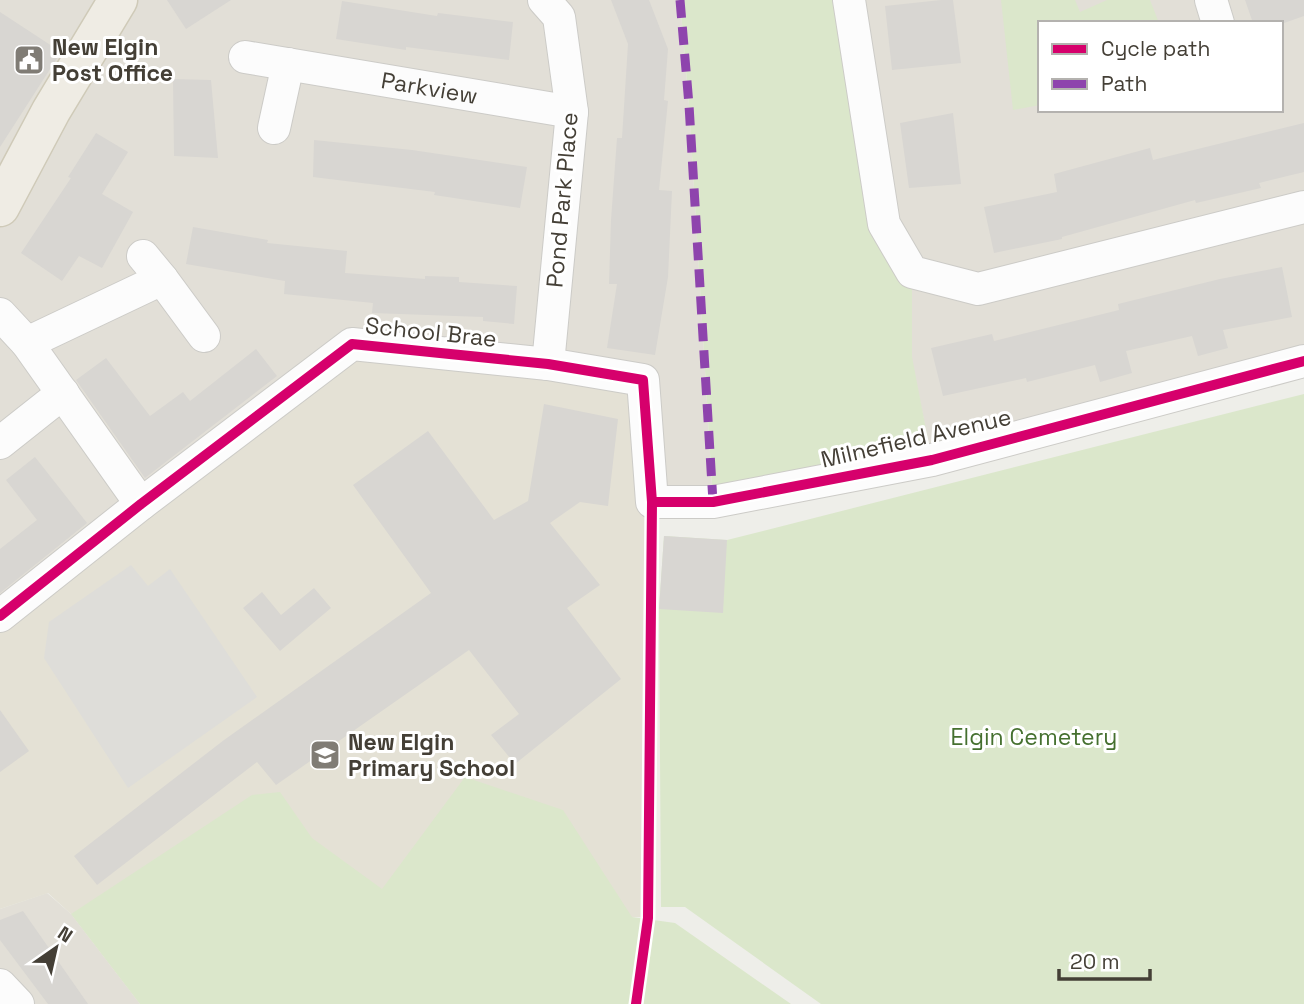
<svg xmlns="http://www.w3.org/2000/svg" width="1304" height="1004" font-family="'Space Grotesk',sans-serif">
	<style>
		.residential { fill: #e2dfd7; fill-rule: evenodd }
		.education { fill: #e4e1d5 }
		.green { fill: #dbe7cb }
		.parking { fill: #deddd9 }
		.building { fill: #d8d6d2 }
		.lines { fill: none; stroke-linecap: round; stroke-linejoin: round }
		.minor-casing { stroke: #cccbc7; stroke-width: 34 }
		.primary-casing { stroke: #cfcab8; stroke-width: 41 }
		.minor { stroke: #fcfcfc; stroke-width: 32 }
		.primary { stroke: #efece4; stroke-width: 38 }
		.quiet { stroke: #8e44ad; stroke-width: 9; stroke-dasharray: 18 9; stroke-linecap: butt }
		.cycleway-casing { stroke: #fff; stroke-width: 15 }
		.cycleway { stroke: #d6006c; stroke-width: 10 }
		.labels { text-anchor: middle; dominant-baseline: central; stroke-width: 6; stroke-linejoin: round; paint-order: stroke }
		.poi-label { font-size: 23px; font-weight: bold; fill: #443f36; stroke: #fff; text-anchor: start }
		.street-label { font-size: 23px; fill: #443f36; stroke: #fff }
		.park-label { font-size: 23px; fill: #45702f; stroke: #fff }
	</style>
	<rect width="100%" height="100%" fill="#eeeee9"/>
	<g class="residential">
		<polygon points="0,0 112,0 83,60 131,16 134,0 680,0 689,105 713,502 0,616"/>
		<path d="M 849,0 L 1304,0 L 1304,361 L 932,460 L 884,224 ZM 1040,23 L 1281,23 L 1281,110 L 1040,110 Z"/>
		<polygon points="47,893 71,914 140,1004 0,1004 0,909"/>
	</g>
	<polygon class="education" points="352,344 643,380 652,502 648,917 632,917 140,1004 71,914 48,893 0,909 0,616"/>
	<g class="green">
		<polygon points="680,0 849,0 884,224 912,272 912,357 932,460 713,502 689,105"/>
		<polygon points="1001,0 1075,0 1080,12 1107,0 1150,0 1159,23 1040,23 1040,105 1013,110"/>
		<polygon points="1304,394 1304,1004 821,1004 685,907 661,907 659,609 664,536 727,540"/>
		<polygon points="465,777 563,810 632,917 675,923 791,1004 140,1004 71,914 252,795 280,792 312,838 382,889"/>
	</g>
	<polygon class="parking" points="131,565 148,586 170,569 257,697 128,788 44,658 49,622"/>
	<g class="building">
		<polygon points="167,0 231,0 186,29"/>
		<polygon points="611,0 649,0 668,49 664,100 668,101 659,190 672,191 668,277 655,355 607,348 617,284 609,284 611,220 617,138 622,138 628,44"/>
		<polygon points="941,0 953,0 961,63 892,70 885,6"/>
		<polygon points="1245,0 1304,0 1304,16 1284,23 1253,23"/>
		<polygon points="342,1 437,16 438,13 513,22 509,60 406,47 406,50 336,39"/>
		<polygon points="0,12 61,52 0,147"/>
		<polygon points="173,79 211,80 218,158 174,156"/>
		<polygon points="953,113 961,184 909,188 900,123"/>
		<polygon points="1304,123 1304,172 1259,183 1261,188 1196,203 1195,200 1062,237 1062,239 994,253 984,207 1057,192 1054,174 1150,148 1153,160"/>
		<polygon points="96,133 128,152 102,194 133,212 102,268 79,256 62,281 21,253 71,178 68,177"/>
		<polygon points="314,140 412,150 527,167 520,208 434,195 435,192 313,177"/>
		<polygon points="193,227 268,240 267,243 347,251 345,273 425,279 425,276 459,277 459,282 517,286 514,324 483,321 483,317 372,313 373,303 284,294 285,281 186,264"/>
		<polygon points="1282,267 1292,317 1223,330 1228,348 1198,356 1192,336 1126,351 1132,373 1100,382 1095,365 1027,382 1026,378 943,396 931,348 992,334 994,341 1119,310 1118,304 1220,279"/>
		<polygon points="256,349 277,376 145,478 76,380 106,358 150,416 183,392 190,401"/>
		<polygon points="544,404 618,419 608,506 580,502 550,523 600,585 567,608 621,679 515,764 491,735 519,714 469,650 276,785 257,762 97,885 74,856 224,740 431,593 353,485 428,431 494,520 528,501"/>
		<polygon points="35,457 87,523 0,593 0,549 37,520 6,480"/>
		<polygon points="664,536 727,540 723,613 659,609"/>
		<polygon points="314,588 331,608 280,651 243,608 262,592 281,615"/>
		<polygon points="0,710 29,751 0,772"/>
		<polygon points="23,911 88,1004 48,1004 0,940 0,920"/>
	</g>
	<g class="lines">
		<g class="minor-casing">
			<g id="minor">
				<polyline points="544,0 559,17 572,112 548,364"/>
				<polyline points="849,0 884,224 912,272 978,289 1304,207"/>
				<polyline points="1211,0 1218,23"/>
				<path id="s1" d="M 245,57 L 572,112"/>
				<polyline points="274,128 288,64"/>
				<polyline points="162,279 204,336"/>
				<polyline points="0,314 27,343 141,504"/>
				<polyline points="27,343 162,279 143,256"/>
				<polyline points="0,443 63,393"/>
				<polyline points="0,616 141,504 352,344 548,364 643,380 652,502 713,502 932,460 1304,361"/>
				<polyline points="0,985 18,1004"/>
			</g>
		</g>
		<g class="primary-casing">
			<polyline id="primary" points="0,207 51,111 118,0"/>
		</g>
		<use href="#minor" class="minor"/>
		<use href="#primary" class="primary"/>
		<polyline class="quiet" points="680,0 689,105 713,502"/>
		<g class="cycleway-casing">
			<g id="cycleway">
				<polyline points="652,502 713,502 932,460 1304,361"/>
				<polyline points="0,616 141,504 352,344 548,364 643,380 652,502 648,918 636,1004"/>
			</g>
		</g>
		<use href="#cycleway" class="cycleway"/>
	</g>
	<defs>
		<g id="civic-square" transform="scale(1.575)"><rect x="-9" y="-9" width="18" height="18" rx="4" fill="#807c75" stroke="#fff"/><path d="M-.6-6.5H3V-4.5H.6V-3L4-1V1h2V6H-6V1h2V-1L-.6-3ZM-1.2 2.5V6h2.4V2.5Z" fill="#fff"/></g>
		<g id="school-square" transform="scale(1.575)"><rect x="-9" y="-9" width="18" height="18" rx="4" fill="#807c75" stroke="#fff"/><path d="M0-5L7-2L0 1L-7-2ZM-4 1L0 2.5L4 1V4Q0 6-4 4Z" fill="#fff"/></g>
	</defs>
	<g fill-rule="evenodd">
		<use href="#civic-square" x="29" y="60"/>
		<use href="#school-square" x="325" y="755"/>
	</g>
	<g class="labels">
		<g class="poi-label">
			<text x="52" y="47">New Elgin<tspan x="52" dy="26">Post Office</tspan></text>
			<text x="348" y="742">New Elgin<tspan x="348" dy="26">Primary School</tspan></text>
		</g>
		<g class="street-label">
			<text stroke="none"><textPath href="#s1" startOffset="187">Parkview</textPath></text>
			<text transform="translate(562 200) rotate(-85)">Pond Park Place</text>
			<text transform="translate(431 332) rotate(6)">School Brae</text>
			<text transform="translate(916 438) rotate(-13)">Milnefield Avenue</text>
		</g>
		<g class="park-label">
			<text x="1034" y="737">Elgin Cemetery</text>
		</g>
	</g>
	<rect x="1038" y="21" width="245" height="91" fill="#ffffff" stroke="#b4b2af" stroke-width="2"/>
	<rect x="1052" y="44" width="35" height="10" fill="#d6006c" stroke="#b4b2af" stroke-width="2"/>
	<text x="1101" y="56" font-size="21" fill="#443f36">Cycle path</text>
	<rect x="1052" y="79" width="35" height="10" fill="#8e44ad" stroke="#b4b2af" stroke-width="2"/>
	<text x="1101" y="91" font-size="21" fill="#443f36">Path</text>
	<g transform="translate(56 948) rotate(34)" stroke="#ffffff" stroke-width="5" paint-order="stroke">
	<path d="M0-5L12 26L0 18L-12 26Z" fill="#443f36"/>
	<text y="-10" font-size="19" font-weight="bold" text-anchor="middle" fill="#443f36">N</text>
	</g>
	<path d="M1059 969v10h91v-10" fill="none" stroke="#443f36" stroke-width="3.5"/>
	<text x="1070" y="969" font-size="21" fill="#443f36" stroke="#ffffff" stroke-width="5" paint-order="stroke">20 m</text>
</svg>
